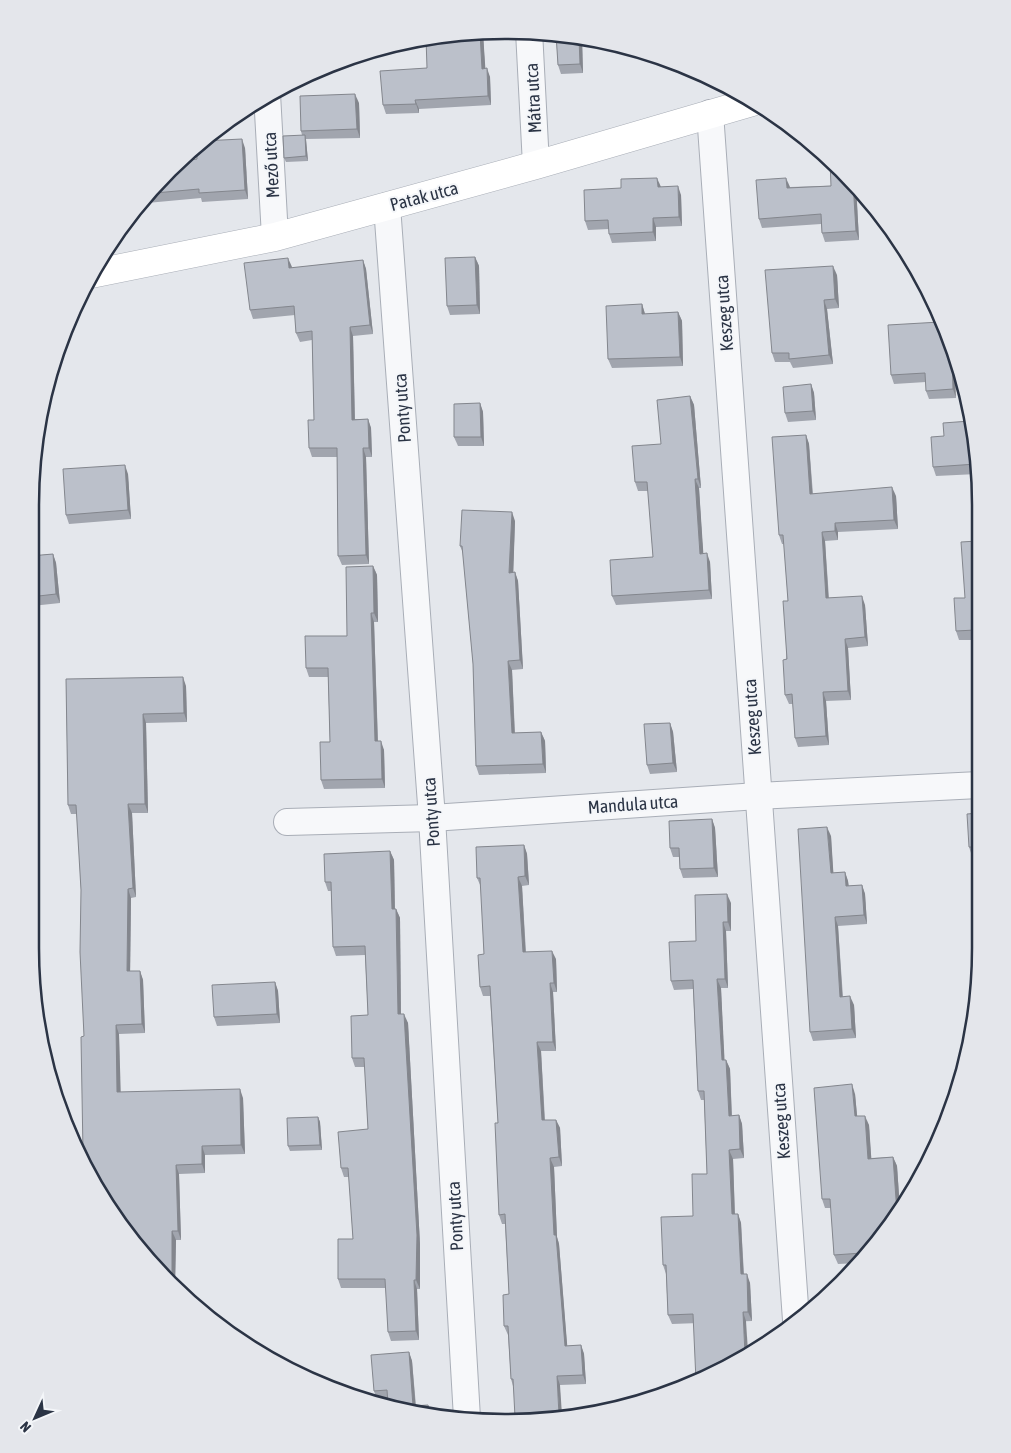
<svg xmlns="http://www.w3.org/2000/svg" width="1011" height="1453" font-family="'Asap Condensed',sans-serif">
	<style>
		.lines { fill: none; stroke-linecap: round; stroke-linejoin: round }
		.street-casing { stroke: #a9aeb7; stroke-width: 28 }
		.secondary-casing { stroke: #a9aeb7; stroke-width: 29 }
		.street { stroke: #f7f8fa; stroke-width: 26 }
		.secondary { stroke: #fff; stroke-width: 28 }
		.wall { fill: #a1a5ae }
		.shaded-wall { fill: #83868d }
		.building { fill: #bbc0ca; stroke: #83868d }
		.labels { text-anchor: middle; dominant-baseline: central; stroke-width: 4; stroke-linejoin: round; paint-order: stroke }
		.street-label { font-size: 18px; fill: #2b3445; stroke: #f4f6f9 }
		.rim { fill: none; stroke: #2b3445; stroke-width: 2.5 }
	</style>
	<rect width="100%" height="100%" fill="#e4e7ec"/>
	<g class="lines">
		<g class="street-casing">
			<g id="street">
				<polyline points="529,31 536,165"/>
				<polyline points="267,94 275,237"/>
				<polyline points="710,113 796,1320"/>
				<polyline points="387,206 432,818 467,1418"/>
				<polyline points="287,822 432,818 758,796 979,785"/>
			</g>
		</g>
		<g class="secondary-casing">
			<polyline id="secondary" points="91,274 275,237 536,165 752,102"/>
		</g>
		<use href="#street" class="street"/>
		<use href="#secondary" class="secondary"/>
	</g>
	<g class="wall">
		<polygon points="483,33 485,69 490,77 491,105 419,109 419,113 386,114 383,105 427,68 443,34"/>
		<polygon points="556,34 582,39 583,73 561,74 558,65"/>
		<polygon points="359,103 360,138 306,139 308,161 286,162 284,158 302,135 301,131"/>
		<polygon points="245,148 248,199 202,202 201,198 147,203 181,161 197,159"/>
		<polygon points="856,185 859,240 825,242 822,233 821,224 762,228 759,219 790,187"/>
		<polygon points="661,187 681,195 682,226 656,227 656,241 612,243 609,234 609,229 588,230 585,221"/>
		<polygon points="475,257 479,266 480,314 450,315 447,306"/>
		<polygon points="363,260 366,269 373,334 353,336 355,419 368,419 371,428 372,457 366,457 369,564 342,565 338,556 337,457 312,457 309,448 314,420 312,340 300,342 296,333 295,315 253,319 250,310 292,268"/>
		<polygon points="837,275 839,308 827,309 833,364 793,368 790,362 775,362 772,353"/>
		<polygon points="642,304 645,314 678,312 682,321 683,366 612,368 608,359"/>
		<polygon points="940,322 956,398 929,399 926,391 926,382 894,384 891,375"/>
		<polygon points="811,384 814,393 816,420 788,422 785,413"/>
		<polygon points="690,396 694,405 701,488 699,488 703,554 710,562 712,599 616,605 612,596 653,557 648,491 638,491 635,482 661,444"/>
		<polygon points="480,403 483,412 484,446 458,446 454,437"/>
		<polygon points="806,435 809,444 813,494 896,496 898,529 838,532 838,540 825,541 829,598 865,605 868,646 848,648 851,700 826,701 829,745 798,747 795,738 793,704 789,704 785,695 788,601 784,544 782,544 779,535"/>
		<polygon points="977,443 977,474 936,476 933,467"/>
		<polygon points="128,474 131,519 69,524 66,515"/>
		<polygon points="515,521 513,572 515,572 518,581 523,669 512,670 515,733 541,732 545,741 546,773 479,775 476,766 473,664 463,553 460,546"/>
		<polygon points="977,541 975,640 959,640 956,631 965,598"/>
		<polygon points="53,554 56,563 60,603 32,606 30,600 30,556"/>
		<polygon points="373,566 377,575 378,622 374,622 378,741 384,750 385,788 324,789 321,780 330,742 328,677 309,677 306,668 347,636"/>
		<polygon points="66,679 186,686 187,722 146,723 148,813 132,813 136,897 131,898 130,971 140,971 143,980 145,1033 119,1034 120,1092 243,1098 245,1154 205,1155 205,1173 179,1174 181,1240 176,1240 175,1286 110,1211 84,1036 81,890 77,814 71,814 68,805"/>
		<polygon points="670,723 673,732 677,772 650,774 647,765"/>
		<polygon points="979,813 979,856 972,856 969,847"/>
		<polygon points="712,819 715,828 718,877 683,878 680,869 679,857 673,857 670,848"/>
		<polygon points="831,836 833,873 845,872 848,881 849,886 862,885 865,894 867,924 838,926 843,997 854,1005 856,1038 813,1041 810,1032"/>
		<polygon points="524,845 527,854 529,885 522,886 526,952 556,959 557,992 553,992 556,1051 541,1051 545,1120 556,1120 560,1128 562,1166 554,1167 557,1237 559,1244 567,1346 581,1345 584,1354 586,1384 560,1385 513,1386 511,1379 508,1335 504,1326 509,1294 505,1224 502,1224 499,1215 498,1123 490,996 483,996 480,987 484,954 481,887 477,878"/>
		<polygon points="390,851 394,860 395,909 396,909 400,918 401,1014 408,1023 420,1244 420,1289 417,1289 419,1340 391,1341 388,1332 386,1288 341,1288 338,1279 353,1239 349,1177 344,1177 341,1168 368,1129 365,1067 355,1067 352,1058 368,1015 365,955 336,956 333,947 331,891 328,891 325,882"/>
		<polygon points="731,903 731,931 726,931 728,988 721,988 724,1060 726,1060 730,1069 732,1116 739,1115 742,1124 744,1158 733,1159 735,1214 738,1214 741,1223 744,1274 750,1283 752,1321 672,1324 668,1315 666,1274 663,1265 693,1216 707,1174 704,1100 701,1100 698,1091 693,989 674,990 671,981 696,941"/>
		<polygon points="275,982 278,991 280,1023 217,1026 214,1017"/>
		<polygon points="855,1094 857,1116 869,1125 871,1158 893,1157 897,1166 900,1210 883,1237 859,1263 838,1264 834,1255 831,1208 825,1208 822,1199"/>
		<polygon points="318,1117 320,1122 322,1150 290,1151 288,1146"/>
		<polygon points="409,1352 412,1361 416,1406 428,1405 432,1416 388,1404 388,1400 377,1400 374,1391"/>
	</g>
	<g class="shaded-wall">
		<polygon points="480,33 483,33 486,78 482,69"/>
		<polygon points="579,38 582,39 583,73 580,64"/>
		<polygon points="487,68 490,77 491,105 488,96"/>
		<polygon points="355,94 359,103 360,138 357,129"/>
		<polygon points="415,100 419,109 419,113 416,104"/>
		<polygon points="305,135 306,140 308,161 306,156"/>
		<polygon points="242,139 245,148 248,199 245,190"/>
		<polygon points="657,178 661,187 658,187"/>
		<polygon points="786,178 790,187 790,197 787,188"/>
		<polygon points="853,182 856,185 859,240 856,231"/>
		<polygon points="678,186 681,195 682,226 679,217"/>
		<polygon points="653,218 656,227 656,241 653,232"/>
		<polygon points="475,257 479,266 480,314 477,305"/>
		<polygon points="288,258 292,267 293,277 289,268"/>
		<polygon points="363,260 366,269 373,334 370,325"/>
		<polygon points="833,266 837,275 839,308 835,299"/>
		<polygon points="824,300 827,309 833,364 829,355"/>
		<polygon points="642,304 645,314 642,314"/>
		<polygon points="678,312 682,321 683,366 680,357"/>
		<polygon points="350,327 353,336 355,429 352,420"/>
		<polygon points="952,360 955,370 956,398 953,389"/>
		<polygon points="811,384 814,393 816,420 813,411"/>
		<polygon points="690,396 694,405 701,488 698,479"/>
		<polygon points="480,403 483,412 484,446 481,437"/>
		<polygon points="368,419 371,428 372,457 369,448"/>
		<polygon points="806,435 809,444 813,503 810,494"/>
		<polygon points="363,448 366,457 369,564 366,555"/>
		<polygon points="125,465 128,474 131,519 128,510"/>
		<polygon points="695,479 699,488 704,563 700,554"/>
		<polygon points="892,487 896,496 898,529 894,520"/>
		<polygon points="512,512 515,521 513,582 509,573"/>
		<polygon points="835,523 838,532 838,540 835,531"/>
		<polygon points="822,532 825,541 829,607 826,598"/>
		<polygon points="707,553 710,562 712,599 709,590"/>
		<polygon points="53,554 56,563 60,603 56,594"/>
		<polygon points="373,566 377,575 378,622 374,613"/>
		<polygon points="515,572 518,581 523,669 520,660"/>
		<polygon points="862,596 865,605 868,646 865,637"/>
		<polygon points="371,613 374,622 378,750 375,741"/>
		<polygon points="845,639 848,648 851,700 848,691"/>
		<polygon points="508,661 512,670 515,742 512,733"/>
		<polygon points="183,677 186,686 187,722 184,713"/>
		<polygon points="823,692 826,701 829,745 826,736"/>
		<polygon points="143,714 146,723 148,813 145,804"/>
		<polygon points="670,723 673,732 677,772 673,763"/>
		<polygon points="541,732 545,741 546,773 543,764"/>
		<polygon points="381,741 384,750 385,788 382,779"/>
		<polygon points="128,804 132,813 136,897 133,888"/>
		<polygon points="712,819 715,828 718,877 714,868"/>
		<polygon points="827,827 831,836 834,882 831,873"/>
		<polygon points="524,845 527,854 529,885 525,876"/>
		<polygon points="390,851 394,860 395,918 392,909"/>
		<polygon points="845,872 848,881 849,895 846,886"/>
		<polygon points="518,877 522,886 526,961 523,952"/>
		<polygon points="862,885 865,894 867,924 864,915"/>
		<polygon points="128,889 131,898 130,980 127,971"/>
		<polygon points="727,894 731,903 731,931 728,922"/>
		<polygon points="396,909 400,918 401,1023 398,1014"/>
		<polygon points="835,917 838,926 843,1006 840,997"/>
		<polygon points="723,922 726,931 728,988 725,979"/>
		<polygon points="552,951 556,959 557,992 554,983"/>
		<polygon points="140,971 143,980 145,1033 142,1024"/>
		<polygon points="717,979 721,988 725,1069 722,1060"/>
		<polygon points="275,982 278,991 280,1023 277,1014"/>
		<polygon points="550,983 553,992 556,1051 553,1042"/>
		<polygon points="850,996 854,1005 856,1038 852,1029"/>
		<polygon points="404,1014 408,1023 420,1244 420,1289 416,1280"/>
		<polygon points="116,1025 119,1034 121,1101 117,1092"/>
		<polygon points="537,1042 541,1051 545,1129 542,1120"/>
		<polygon points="726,1060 730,1069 732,1125 729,1116"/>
		<polygon points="852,1084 855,1094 858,1125 855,1116"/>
		<polygon points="240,1089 243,1098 245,1154 241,1145"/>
		<polygon points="739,1115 742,1124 744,1158 740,1149"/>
		<polygon points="865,1116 869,1125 872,1168 868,1159"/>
		<polygon points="318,1117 320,1122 322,1150 320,1145"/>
		<polygon points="556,1120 560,1128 562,1166 559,1157"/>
		<polygon points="202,1146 205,1155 205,1173 202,1164"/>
		<polygon points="729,1150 733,1159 735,1223 732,1214"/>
		<polygon points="893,1157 897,1166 900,1210 897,1213"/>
		<polygon points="550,1158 554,1167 557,1237 559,1244 568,1355 565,1346 554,1235"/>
		<polygon points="176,1165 179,1174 181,1240 178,1231"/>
		<polygon points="738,1214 741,1223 744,1283 741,1274"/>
		<polygon points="172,1231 176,1240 175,1286 172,1282"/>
		<polygon points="747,1274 750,1283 752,1321 748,1312"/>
		<polygon points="414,1280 417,1289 419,1340 416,1331"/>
		<polygon points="743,1312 746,1321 748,1352 745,1354"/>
		<polygon points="581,1345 584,1354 586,1384 583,1375"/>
		<polygon points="409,1352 412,1361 416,1412 413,1406"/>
		<polygon points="557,1376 560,1385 562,1415 559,1415"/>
		<polygon points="428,1405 432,1414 432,1416 429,1415"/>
	</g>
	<g class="building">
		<polygon points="480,33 482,69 487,68 488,96 415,100 416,104 383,105 380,71 427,68 426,38 443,34"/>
		<polygon points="556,34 579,38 580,64 558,65"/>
		<polygon points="355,94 357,129 301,131 300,96"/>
		<polygon points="305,135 306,156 284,158 283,136"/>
		<polygon points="242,139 245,190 199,193 199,189 155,193 181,161 197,159 196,145 202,141"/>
		<polygon points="830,161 853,182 856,231 822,233 821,214 759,219 756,180 786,178 787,188 831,186"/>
		<polygon points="657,178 658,187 678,186 679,217 653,218 653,232 609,234 608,220 585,221 584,190 621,188 621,179"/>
		<polygon points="475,257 477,305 447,306 445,258"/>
		<polygon points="288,258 289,268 363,260 370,325 350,327 352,420 368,419 369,448 363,448 366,555 338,556 337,448 309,448 308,420 314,420 312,331 296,333 294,306 250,310 244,263"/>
		<polygon points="833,266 835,299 824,300 829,355 789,359 789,353 772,353 765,270"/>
		<polygon points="642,304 642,314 678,312 680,357 608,359 606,306"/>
		<polygon points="940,322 952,360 953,389 926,391 925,373 891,375 888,325"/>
		<polygon points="811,384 813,411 785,413 783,387"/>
		<polygon points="690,396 698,479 695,479 700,554 707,553 709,590 612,596 610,560 653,557 647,482 635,482 632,446 661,444 657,400"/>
		<polygon points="480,403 481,437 454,437 454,404"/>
		<polygon points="970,421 977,443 977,475 976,464 933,467 931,437 944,436 943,423"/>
		<polygon points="806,435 810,494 892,487 894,520 835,523 835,531 822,532 826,598 862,596 865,637 845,639 848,691 823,692 826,736 795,738 792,694 785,695 783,660 787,659 783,601 788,601 783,535 779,535 772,437"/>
		<polygon points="125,465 128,510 66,515 63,469"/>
		<polygon points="462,510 512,512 509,573 515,572 520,660 508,661 512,733 541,732 543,764 476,766 473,664 462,546 460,546"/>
		<polygon points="977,541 978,702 975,630 956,631 954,598 965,598 961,542"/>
		<polygon points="53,554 56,594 30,597 30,556"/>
		<polygon points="373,566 374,613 371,613 375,741 381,741 382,779 321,780 320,742 330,742 328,668 306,668 305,636 347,636 346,567"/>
		<polygon points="183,677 184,713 143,714 145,804 128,804 133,888 128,889 127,971 140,971 142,1024 116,1025 117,1092 240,1089 241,1145 202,1146 202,1164 176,1165 178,1231 172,1231 172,1282 110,1211 83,1152 81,1037 84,1036 80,952 81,890 76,805 68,805 66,679"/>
		<polygon points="670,723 673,763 647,765 644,724"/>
		<polygon points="979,813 979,847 969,847 967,814"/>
		<polygon points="712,819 714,868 680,869 679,848 670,848 669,821"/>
		<polygon points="827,827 831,873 845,872 846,886 862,885 864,915 835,917 840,997 850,996 852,1029 810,1032 798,829"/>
		<polygon points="524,845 525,876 518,877 523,952 552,951 554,983 550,983 553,1042 537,1042 542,1120 556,1120 559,1157 550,1158 554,1235 556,1235 565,1346 581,1345 583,1375 557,1376 559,1415 515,1417 513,1379 511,1379 508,1326 504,1326 503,1295 509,1294 505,1214 499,1215 495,1123 498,1123 490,986 480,987 478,955 484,954 480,878 477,878 476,847"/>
		<polygon points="390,851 392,909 396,909 398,1014 404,1014 417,1235 416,1280 414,1280 416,1331 388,1332 385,1279 338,1279 338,1239 353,1239 348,1168 341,1168 338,1132 368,1129 364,1058 352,1058 351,1016 368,1015 365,946 333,947 331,882 325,882 324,854"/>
		<polygon points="727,894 728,922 723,922 725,979 717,979 722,1060 726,1060 729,1116 739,1115 740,1149 729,1150 732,1214 738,1214 741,1274 747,1274 748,1312 743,1312 745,1354 716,1374 696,1381 693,1314 668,1315 666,1265 663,1265 661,1217 693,1216 692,1174 707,1174 704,1091 698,1091 693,980 671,981 669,942 696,941 695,895"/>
		<polygon points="275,982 277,1014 214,1017 212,985"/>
		<polygon points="852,1084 855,1116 865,1116 868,1159 893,1157 897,1213 883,1237 863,1258 862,1253 834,1255 830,1199 822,1199 814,1088"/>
		<polygon points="318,1117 320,1145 288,1146 287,1118"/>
		<polygon points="409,1352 413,1406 428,1405 429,1415 388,1404 387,1390 374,1391 371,1355"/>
	</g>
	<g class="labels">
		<g class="street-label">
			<text transform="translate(533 98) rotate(-93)">Mátra utca</text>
			<text transform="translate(271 165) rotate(-93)">Mező utca</text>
			<text transform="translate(424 196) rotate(-15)">Patak utca</text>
			<text transform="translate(724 313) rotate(-94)">Keszeg utca</text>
			<text transform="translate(402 408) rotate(-94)">Ponty utca</text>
			<text transform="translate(752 717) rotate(-94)">Keszeg utca</text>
			<text transform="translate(633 804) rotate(-4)">Mandula utca</text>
			<text transform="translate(431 812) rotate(-94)">Ponty utca</text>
			<text transform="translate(781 1121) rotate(-94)">Keszeg utca</text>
			<text transform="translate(455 1216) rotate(-93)">Ponty utca</text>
		</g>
	</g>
	<path d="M0 0H1011V1453H0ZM505 39H506A466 466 0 0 1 972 505V948A466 466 0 0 1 506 1414H505A466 466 0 0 1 39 948V505A466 466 0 0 1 505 39Z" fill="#e4e6eb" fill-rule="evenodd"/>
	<path class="rim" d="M505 39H506A466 466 0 0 1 972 505V948A466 466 0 0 1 506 1414H505A466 466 0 0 1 39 948V505A466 466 0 0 1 505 39Z"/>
	<g transform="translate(35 1418) rotate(226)" stroke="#f4f6f9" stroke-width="4" paint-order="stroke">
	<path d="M0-4L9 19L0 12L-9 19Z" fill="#2b3445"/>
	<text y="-8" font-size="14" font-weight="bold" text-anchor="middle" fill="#2b3445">N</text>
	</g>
</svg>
